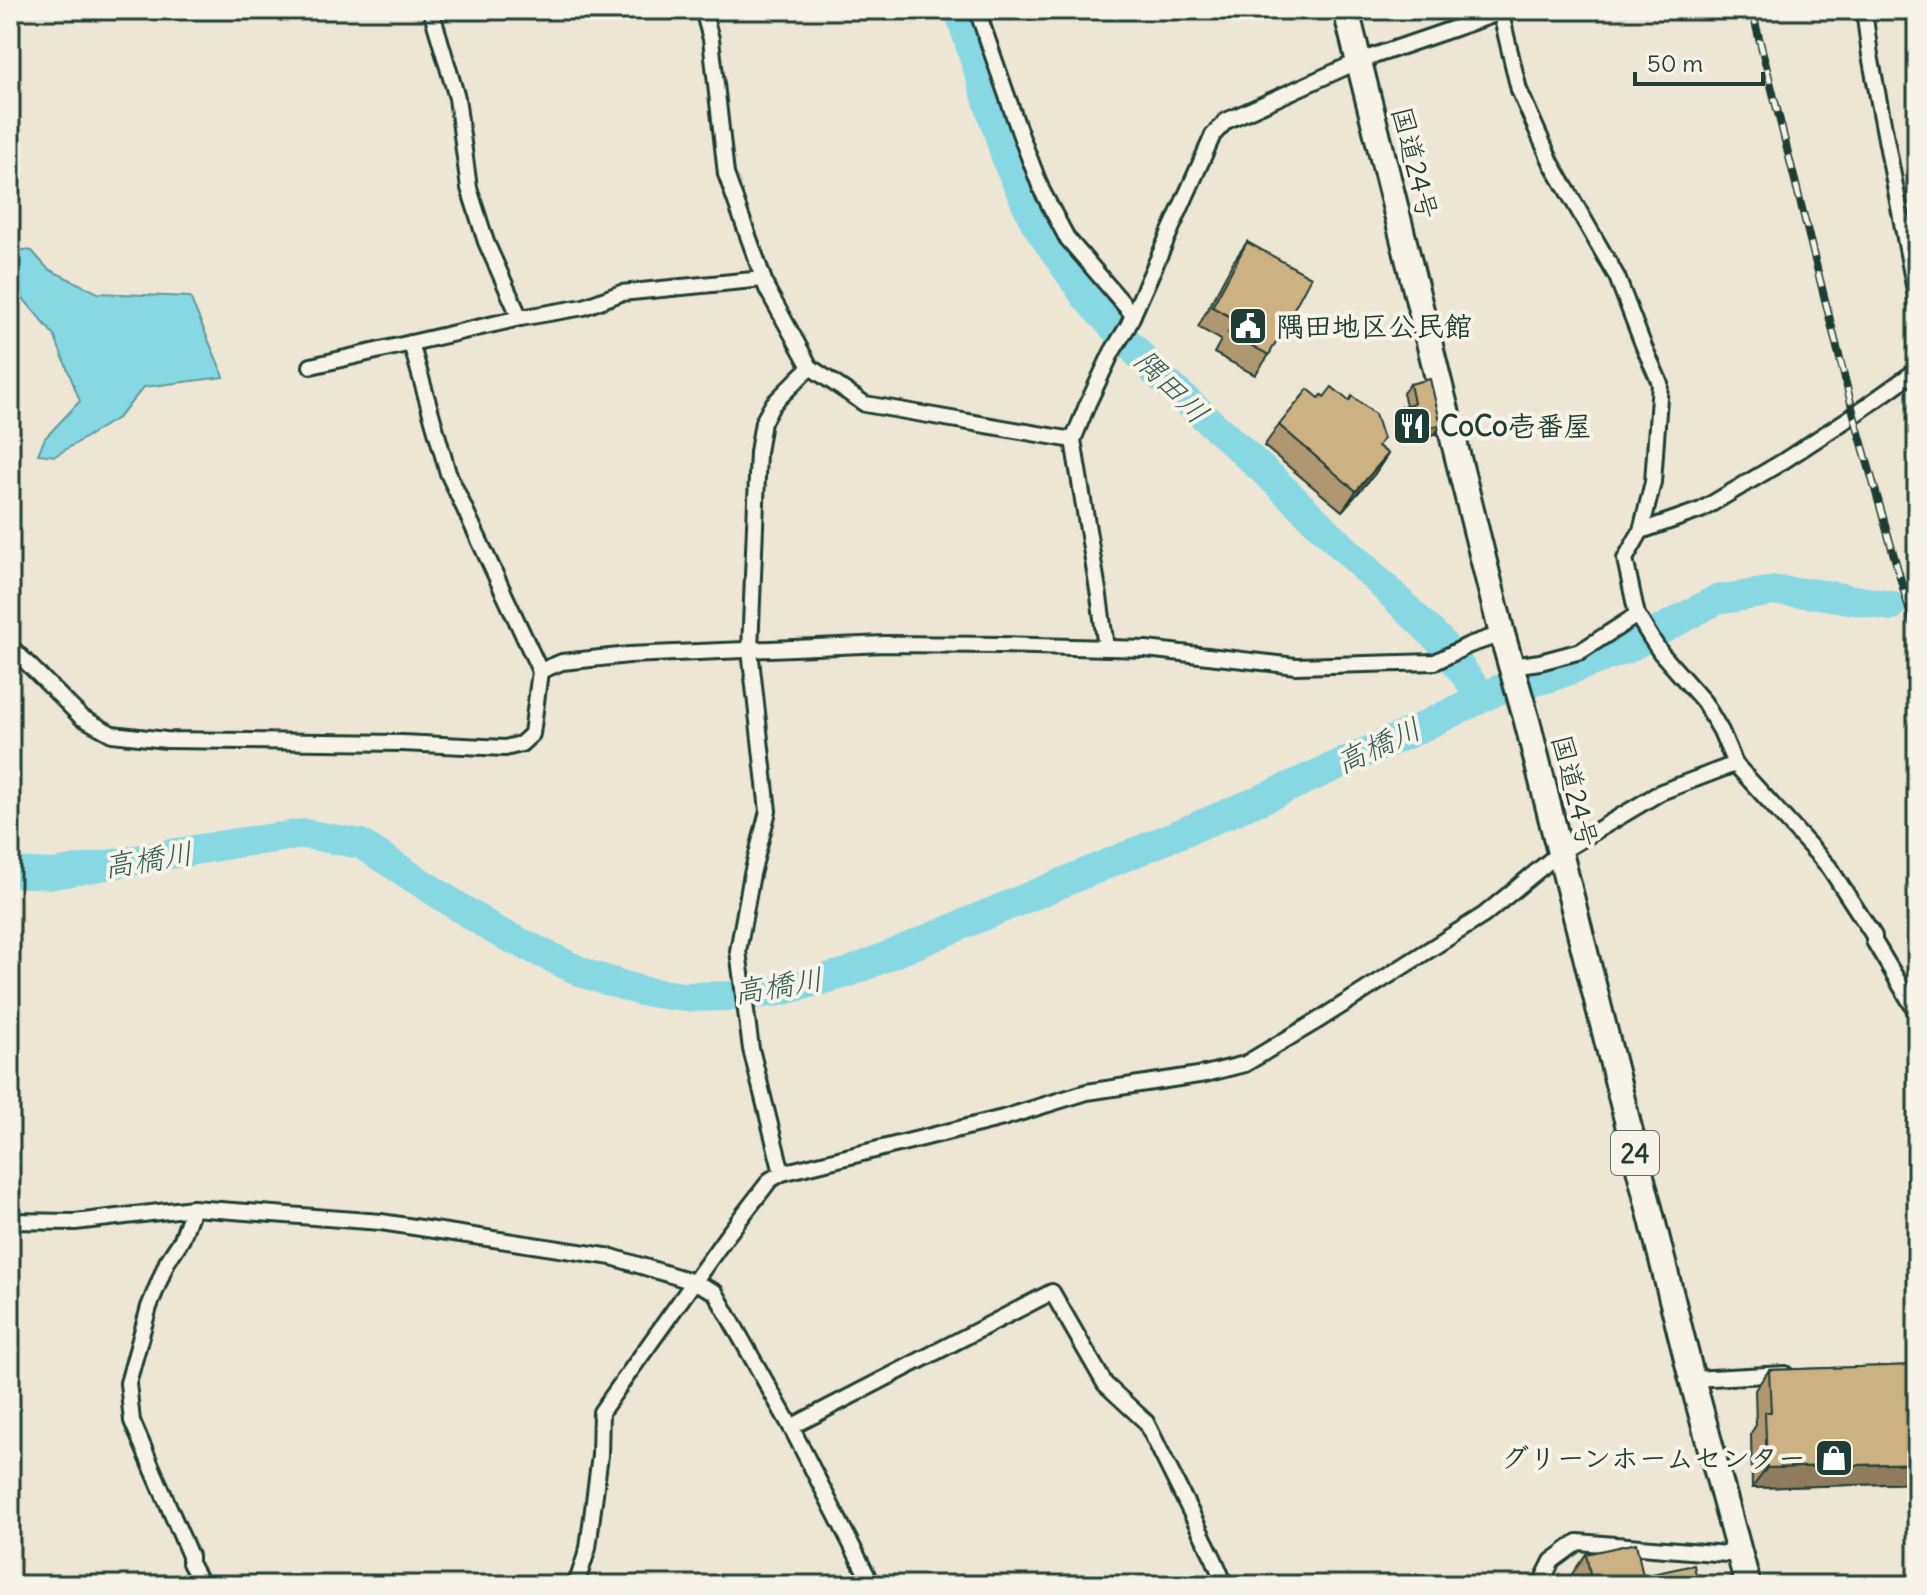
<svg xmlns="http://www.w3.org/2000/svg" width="1927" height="1595" font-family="Delius,'Klee One',sans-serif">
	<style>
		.water { fill: #88d8e4; stroke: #5e9a9e; stroke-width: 2 }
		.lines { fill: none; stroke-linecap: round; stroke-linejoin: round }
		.river { stroke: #88d8e4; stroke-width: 30 }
		.minor-casing { stroke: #1f3d34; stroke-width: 20 }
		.trunk-casing { stroke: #1f3d34; stroke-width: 30 }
		.minor { stroke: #f7f3e8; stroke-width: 14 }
		.trunk { stroke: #f7f3e8; stroke-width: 24 }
		.rail-casing { stroke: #1f3d34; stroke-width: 8 }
		.rail { stroke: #f7f3e8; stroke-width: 5; stroke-dasharray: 15; stroke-linecap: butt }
		.wall { fill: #af9870; stroke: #1f3d34; stroke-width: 2 }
		.shaded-wall { fill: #8f7c5b; stroke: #1f3d34; stroke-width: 2 }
		.building { fill: #ccb182; stroke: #1f3d34; stroke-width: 2 }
		.labels { text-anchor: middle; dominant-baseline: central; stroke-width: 8; stroke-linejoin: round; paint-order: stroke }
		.shield { fill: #f7f3e8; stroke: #60746a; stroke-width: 2 }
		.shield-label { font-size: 26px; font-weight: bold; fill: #1f3d34 }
		.street-label { font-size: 28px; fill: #1f3d34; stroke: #f7f3e8 }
		.poi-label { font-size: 28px; font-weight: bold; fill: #1f3d34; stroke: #f7f3e8; text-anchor: start }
		.water-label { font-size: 30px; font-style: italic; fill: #345c57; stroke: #f7f3e8 }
	</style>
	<rect width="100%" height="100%" fill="#eee6d4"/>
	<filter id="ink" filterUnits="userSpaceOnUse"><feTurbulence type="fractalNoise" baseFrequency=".0125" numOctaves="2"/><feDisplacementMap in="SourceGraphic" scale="16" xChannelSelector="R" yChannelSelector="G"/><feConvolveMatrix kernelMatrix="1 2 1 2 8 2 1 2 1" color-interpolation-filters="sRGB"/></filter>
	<g filter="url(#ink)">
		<polygon class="water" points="10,248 32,251 48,269 98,293 190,297 224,377 144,387 119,417 55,456 38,454 45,438 80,401 54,335 10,283"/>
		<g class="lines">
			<g class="river">
				<polyline points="959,10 1009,166 1036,224 1086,297 1155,372 1275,481 1440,641 1482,697"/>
				<polyline points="10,872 54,874 236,843 305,834 361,844 496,931 586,974 641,991 684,997 737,996 780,991 847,973 1260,800 1420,728 1498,690 1551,677 1626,649 1716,600 1775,591 1818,594 1891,606"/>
			</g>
			<g class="minor-casing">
				<g id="minor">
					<polyline points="703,10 711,39 726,174 767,289 810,367 865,404 1073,440"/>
					<polyline points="977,10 1021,136 1042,191 1067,238 1133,315"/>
					<polyline points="1500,10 1519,90 1552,164 1617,277 1644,347 1660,383 1653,482 1641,531 1625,559 1637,615 1651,638 1661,653 1704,702 1721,731 1735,764 1829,867 1874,936 1874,941 1917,1013"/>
					<polyline points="1864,10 1870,55 1917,301"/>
					<polyline points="520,318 584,307 621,293 763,279"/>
					<polyline points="411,343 448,473 540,671"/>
					<polyline points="311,366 520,318 486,242 469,188 457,98 431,10"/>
					<polyline points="1641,531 1701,510 1782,462 1854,415 1917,370"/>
					<polyline points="1106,648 1099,596 1073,440 1088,403 1112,352 1128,326 1213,135 1226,121 1359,61 1499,13 1514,10"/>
					<polyline points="10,650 14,650 81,717 112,734 166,740 402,743 505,748 521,744 532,734 540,671 562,662 629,655 885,644 1000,645 1146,649 1296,666 1435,662 1469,645 1502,634"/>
					<polyline points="1511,666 1540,662 1581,651 1637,615"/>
					<polyline points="782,1173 751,1049 738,951 752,874 768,811 750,650 758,452 763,422 773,404 810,367"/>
					<polyline points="193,1208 182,1239 167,1262 149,1307 128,1383 132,1421 190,1556 190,1563 202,1585"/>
					<polyline points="10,1221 75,1222 193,1208 381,1222 612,1257 694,1282 715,1292 791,1427 872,1585"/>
					<polyline points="1692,1379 1785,1374"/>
					<polyline points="791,1427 1052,1292 1105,1384 1146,1422 1214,1559 1225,1585"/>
					<polyline points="576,1585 588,1548 600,1455 601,1412 726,1237 770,1180 782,1173 1003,1118 1087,1092 1205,1074 1245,1064 1317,1021 1484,915 1559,853 1661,792 1735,764"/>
					<polyline points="1540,1585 1552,1561 1578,1542 1740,1555"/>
				</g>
			</g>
			<g class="trunk-casing">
				<polyline id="trunk" points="1346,10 1502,634 1527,721 1692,1379 1748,1585"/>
			</g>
			<use href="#minor" class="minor"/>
			<use href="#trunk" class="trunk"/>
			<g class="rail-casing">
				<polyline id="rail" points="1752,10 1854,415 1917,637"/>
			</g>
			<use href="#rail" class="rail"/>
		</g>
		<g class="wall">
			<polygon points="1247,242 1269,355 1255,375 1214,353 1221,340 1198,327 1233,262"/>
			<polygon points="1410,384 1435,434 1401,442 1394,416 1401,407 1406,405 1403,393"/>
			<polygon points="1279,425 1378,446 1388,454 1374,475 1342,511 1264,446"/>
			<polygon points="1917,1365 1917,1483 1752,1488 1751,1433 1756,1425 1755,1390 1769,1370"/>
			<polygon points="1586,1554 1643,1576 1698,1585 1574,1585 1572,1574"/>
		</g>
		<g class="shaded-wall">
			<polygon points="1441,425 1435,434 1401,442 1407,433"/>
			<polygon points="1388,454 1374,475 1342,511 1356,491"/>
			<polygon points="1917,1463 1917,1483 1752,1488 1767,1468"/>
		</g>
		<g class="building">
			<polygon points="1247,242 1311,277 1269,355 1228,333 1236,320 1212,307"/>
			<polygon points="1430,379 1441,425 1407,433 1401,407 1414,403 1410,384"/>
			<polygon points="1332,387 1349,401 1352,396 1375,414 1383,439 1378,446 1388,454 1356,491 1279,425 1308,389 1319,398 1322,395 1324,397"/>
			<polygon points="1917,1365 1917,1463 1767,1468 1765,1412 1771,1412 1769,1370"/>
			<polygon points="1636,1543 1643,1576 1694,1565 1698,1585 1585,1585 1584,1581 1591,1579 1586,1554"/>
		</g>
	</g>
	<defs>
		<g id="civic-square" transform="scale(2)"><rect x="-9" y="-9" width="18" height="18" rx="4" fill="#1f3d34" stroke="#f7f3e8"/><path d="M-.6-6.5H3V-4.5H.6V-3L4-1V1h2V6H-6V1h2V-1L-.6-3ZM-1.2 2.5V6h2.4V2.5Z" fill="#fff"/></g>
		<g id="restaurant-square" transform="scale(2)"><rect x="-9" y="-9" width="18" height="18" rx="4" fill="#1f3d34" stroke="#f7f3e8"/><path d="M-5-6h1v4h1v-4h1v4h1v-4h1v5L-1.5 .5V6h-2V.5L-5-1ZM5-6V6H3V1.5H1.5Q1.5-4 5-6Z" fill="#fff"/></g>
		<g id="shop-square" transform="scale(2)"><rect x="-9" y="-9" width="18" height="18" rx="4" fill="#1f3d34" stroke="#f7f3e8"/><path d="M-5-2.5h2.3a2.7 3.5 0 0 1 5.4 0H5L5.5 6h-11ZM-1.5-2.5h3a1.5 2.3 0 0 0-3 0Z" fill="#fff"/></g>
	</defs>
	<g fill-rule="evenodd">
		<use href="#civic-square" x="1248" y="326"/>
		<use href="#restaurant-square" x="1412" y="426"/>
		<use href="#shop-square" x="1834" y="1458"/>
	</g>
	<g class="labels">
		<rect class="shield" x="1611" y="1131" width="48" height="44" rx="6"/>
		<g class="shield-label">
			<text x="1635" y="1153">24</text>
		</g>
		<g class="street-label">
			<text transform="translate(1415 163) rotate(76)">国道24号</text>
			<text transform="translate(1575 791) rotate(76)">国道24号</text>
		</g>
		<g class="poi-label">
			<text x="1276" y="326">隅田地区公民館</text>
			<text x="1440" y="426">CoCo壱番屋</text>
			<text x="1806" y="1458" text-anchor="end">グリーンホームセンター</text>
		</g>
		<g class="water-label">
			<text transform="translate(1172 386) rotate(45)">隅田川</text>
			<text transform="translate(1378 745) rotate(-25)">高橋川</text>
			<text transform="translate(148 859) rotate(-9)">高橋川</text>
			<text transform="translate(778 985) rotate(-9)">高橋川</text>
		</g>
	</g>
	<rect width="1927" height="1595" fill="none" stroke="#f7f3e8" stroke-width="40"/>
	<rect x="20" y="20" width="1887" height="1555" fill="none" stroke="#1f3d34" stroke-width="3" filter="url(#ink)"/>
	<path d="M1635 72v12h128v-12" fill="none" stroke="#1f3d34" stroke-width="4"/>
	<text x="1647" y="72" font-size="24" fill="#1f3d34" stroke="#f7f3e8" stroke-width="6" paint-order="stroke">50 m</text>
</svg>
